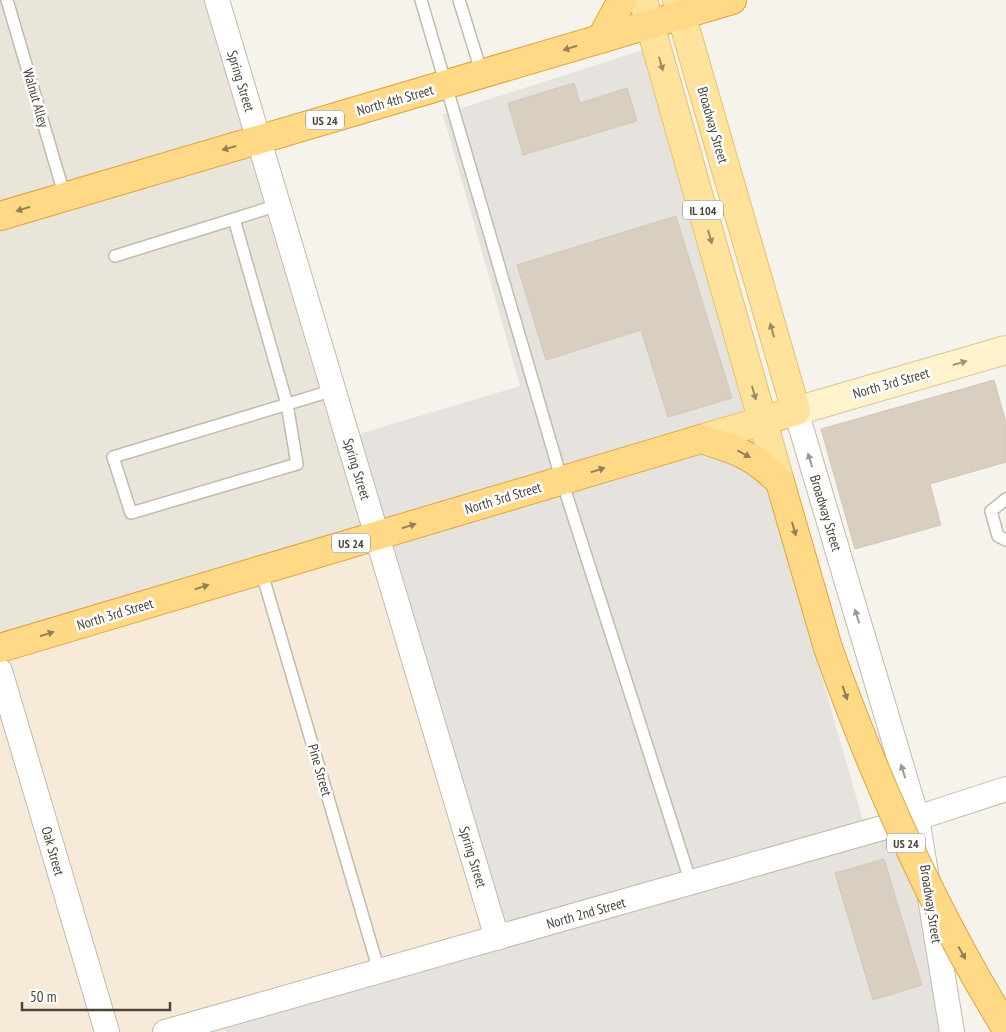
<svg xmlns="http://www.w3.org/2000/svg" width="1006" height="1032" font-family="'PT Sans Narrow',sans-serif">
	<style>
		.residential { fill: #eae5da }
		.commercial { fill: #f7ead8 }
		.industrial { fill: #e6e2dd }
		.building { fill: #d8cfc1; stroke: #d3c7b4 }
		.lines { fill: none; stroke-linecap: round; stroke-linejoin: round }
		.service-casing { stroke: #c2bbae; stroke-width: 14 }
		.minor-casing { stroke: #c2bbae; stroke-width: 26 }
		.secondary-casing { stroke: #d6c79b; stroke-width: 30 }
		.primary-casing { stroke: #e6c16a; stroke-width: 30 }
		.trunk-casing { stroke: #e0a43c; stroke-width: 30 }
		.service { stroke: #fff; stroke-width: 11 }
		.minor { stroke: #fff; stroke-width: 24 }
		.secondary { stroke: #fff3cd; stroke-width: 28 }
		.primary { stroke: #ffe39c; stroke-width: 28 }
		.trunk { stroke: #ffd985; stroke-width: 28 }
		.trunk-bridge-casing { stroke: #e0a43c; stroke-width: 30; stroke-linecap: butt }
		.trunk-bridge { stroke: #ffd985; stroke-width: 28 }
		.oneway { fill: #938057 }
		.oneway2 { fill: #9c8c66 }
		.oneway3 { fill: #9c937c }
		.oneway4 { fill: #9c9892 }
		.labels { text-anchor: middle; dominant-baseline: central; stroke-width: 5; stroke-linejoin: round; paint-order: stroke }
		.shield { fill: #fff; stroke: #817c74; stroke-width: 1 }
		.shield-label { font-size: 12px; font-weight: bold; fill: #4b4439 }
		.street-label { font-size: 14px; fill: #4b4439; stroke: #fff }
	</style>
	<rect width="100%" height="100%" fill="#f6f3ec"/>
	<polygon class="residential" points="0,0 217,0 377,536 0,648"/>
	<polygon class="commercial" points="377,536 497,938 222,1016 226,1032 0,1032 0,648"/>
	<g class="industrial">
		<polygon points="643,50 863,821 504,927 359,434 520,386 443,114"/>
		<polygon points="917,818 952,1032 226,1032 221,1016"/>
	</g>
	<g class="building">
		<polygon points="574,83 580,103 627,88 637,121 523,155 508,103"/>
		<polygon points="676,216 732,398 668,417 641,330 546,360 517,265"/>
		<polygon points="994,380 1006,423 1006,462 930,484 941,525 855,549 821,429"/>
		<polygon points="884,859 922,985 873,1000 835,873"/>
	</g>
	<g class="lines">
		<g class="service-casing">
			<g id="service">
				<polyline points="7,0 65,197"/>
				<polyline points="421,0 562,481 691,883"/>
				<polyline points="459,0 482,74"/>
				<polyline points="234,219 278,205"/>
				<polyline points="115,256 234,219 287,404 297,464 131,513 113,457 334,390"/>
				<polyline points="1006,499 991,511 998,536 1006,540"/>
				<polyline points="261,570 379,971"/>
			</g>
		</g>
		<g class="minor-casing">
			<g id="minor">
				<polyline points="217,0 497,938"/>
				<polyline points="796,411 917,818 952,1032"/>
				<polyline points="0,671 107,1032"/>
				<polyline points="165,1032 917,818 1006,789"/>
			</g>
		</g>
		<g class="secondary-casing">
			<polyline id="secondary" points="796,411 1006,350"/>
		</g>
		<g class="primary-casing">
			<g id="primary">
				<polyline points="643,0 780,482"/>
				<polyline points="677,0 796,411 701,439"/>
			</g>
		</g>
		<g class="trunk-casing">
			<g id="trunk">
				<polyline points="601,39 622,0"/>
				<polyline points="0,216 732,0"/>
				<path d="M 0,648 L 701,439 C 737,450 753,455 780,482 L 828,648"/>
			</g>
		</g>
		<use href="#service" class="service"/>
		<use href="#minor" class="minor"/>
		<use href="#secondary" class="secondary"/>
		<use href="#primary" class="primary"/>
		<use href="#trunk" class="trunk"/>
		<g class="trunk-bridge-casing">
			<path id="trunk-bridge" d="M 828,648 C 875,780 932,908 1006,1028"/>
		</g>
		<use href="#trunk-bridge" class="trunk-bridge"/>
	</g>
	<defs><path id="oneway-solid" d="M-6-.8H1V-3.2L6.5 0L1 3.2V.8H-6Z" transform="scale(1.25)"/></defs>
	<g class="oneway">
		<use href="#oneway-solid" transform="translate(570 48) rotate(163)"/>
		<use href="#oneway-solid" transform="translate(229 148) rotate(164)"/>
		<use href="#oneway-solid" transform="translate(23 209) rotate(163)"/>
		<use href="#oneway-solid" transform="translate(744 454) rotate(29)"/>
		<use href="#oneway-solid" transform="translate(598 470) rotate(-17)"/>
		<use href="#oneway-solid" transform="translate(409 526) rotate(-17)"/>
		<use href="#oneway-solid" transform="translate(794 529) rotate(74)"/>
		<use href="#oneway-solid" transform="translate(202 587) rotate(-17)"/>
		<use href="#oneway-solid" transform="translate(47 634) rotate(-17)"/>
		<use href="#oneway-solid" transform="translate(845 693) rotate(71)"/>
		<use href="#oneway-solid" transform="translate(962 953) rotate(61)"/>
	</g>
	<g class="oneway2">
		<use href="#oneway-solid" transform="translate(661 64) rotate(74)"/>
		<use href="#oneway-solid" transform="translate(710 237) rotate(74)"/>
		<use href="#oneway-solid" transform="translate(772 330) rotate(-106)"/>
		<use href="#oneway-solid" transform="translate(754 393) rotate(74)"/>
	</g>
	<use class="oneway3" href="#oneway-solid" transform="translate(960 363) rotate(-16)"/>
	<g class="oneway4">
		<use href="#oneway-solid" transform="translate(810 460) rotate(-107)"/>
		<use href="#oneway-solid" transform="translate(857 616) rotate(-107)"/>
		<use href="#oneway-solid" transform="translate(903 771) rotate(-107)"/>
	</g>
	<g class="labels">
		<g class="shield">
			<rect x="306" y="110.5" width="38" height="19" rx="4"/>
			<rect x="683" y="200.5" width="40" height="19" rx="4"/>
			<rect x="332" y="533.5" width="38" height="19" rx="4"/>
			<rect x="887" y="833.5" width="38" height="19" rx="4"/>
		</g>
		<g class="shield-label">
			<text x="325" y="120">US 24</text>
			<text x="703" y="210">IL 104</text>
			<text x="351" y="543">US 24</text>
			<text x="906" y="843">US 24</text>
		</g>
		<g class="street-label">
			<text transform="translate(241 81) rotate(73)">Spring Street</text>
			<text transform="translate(36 98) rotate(74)">Walnut Alley</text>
			<text transform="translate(395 100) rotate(-16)">North 4th Street</text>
			<text transform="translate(713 125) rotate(74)">Broadway Street</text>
			<text transform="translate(891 383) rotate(-16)">North 3rd Street</text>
			<text transform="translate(357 469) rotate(73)">Spring Street</text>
			<text transform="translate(503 498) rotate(-17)">North 3rd Street</text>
			<text transform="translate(826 513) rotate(73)">Broadway Street</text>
			<text transform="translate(115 614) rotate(-17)">North 3rd Street</text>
			<text transform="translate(320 770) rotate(74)">Pine Street</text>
			<text transform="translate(53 851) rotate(74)">Oak Street</text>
			<text transform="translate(473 857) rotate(73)">Spring Street</text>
			<text transform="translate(931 904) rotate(81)">Broadway Street</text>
			<text transform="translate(586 913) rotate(-16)">North 2nd Street</text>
		</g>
	</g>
	<path d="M22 1002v8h148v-8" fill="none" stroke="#4b4439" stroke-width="2.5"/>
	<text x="30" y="1002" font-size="15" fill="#4b4439" stroke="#ffffff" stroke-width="4" paint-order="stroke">50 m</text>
</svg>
